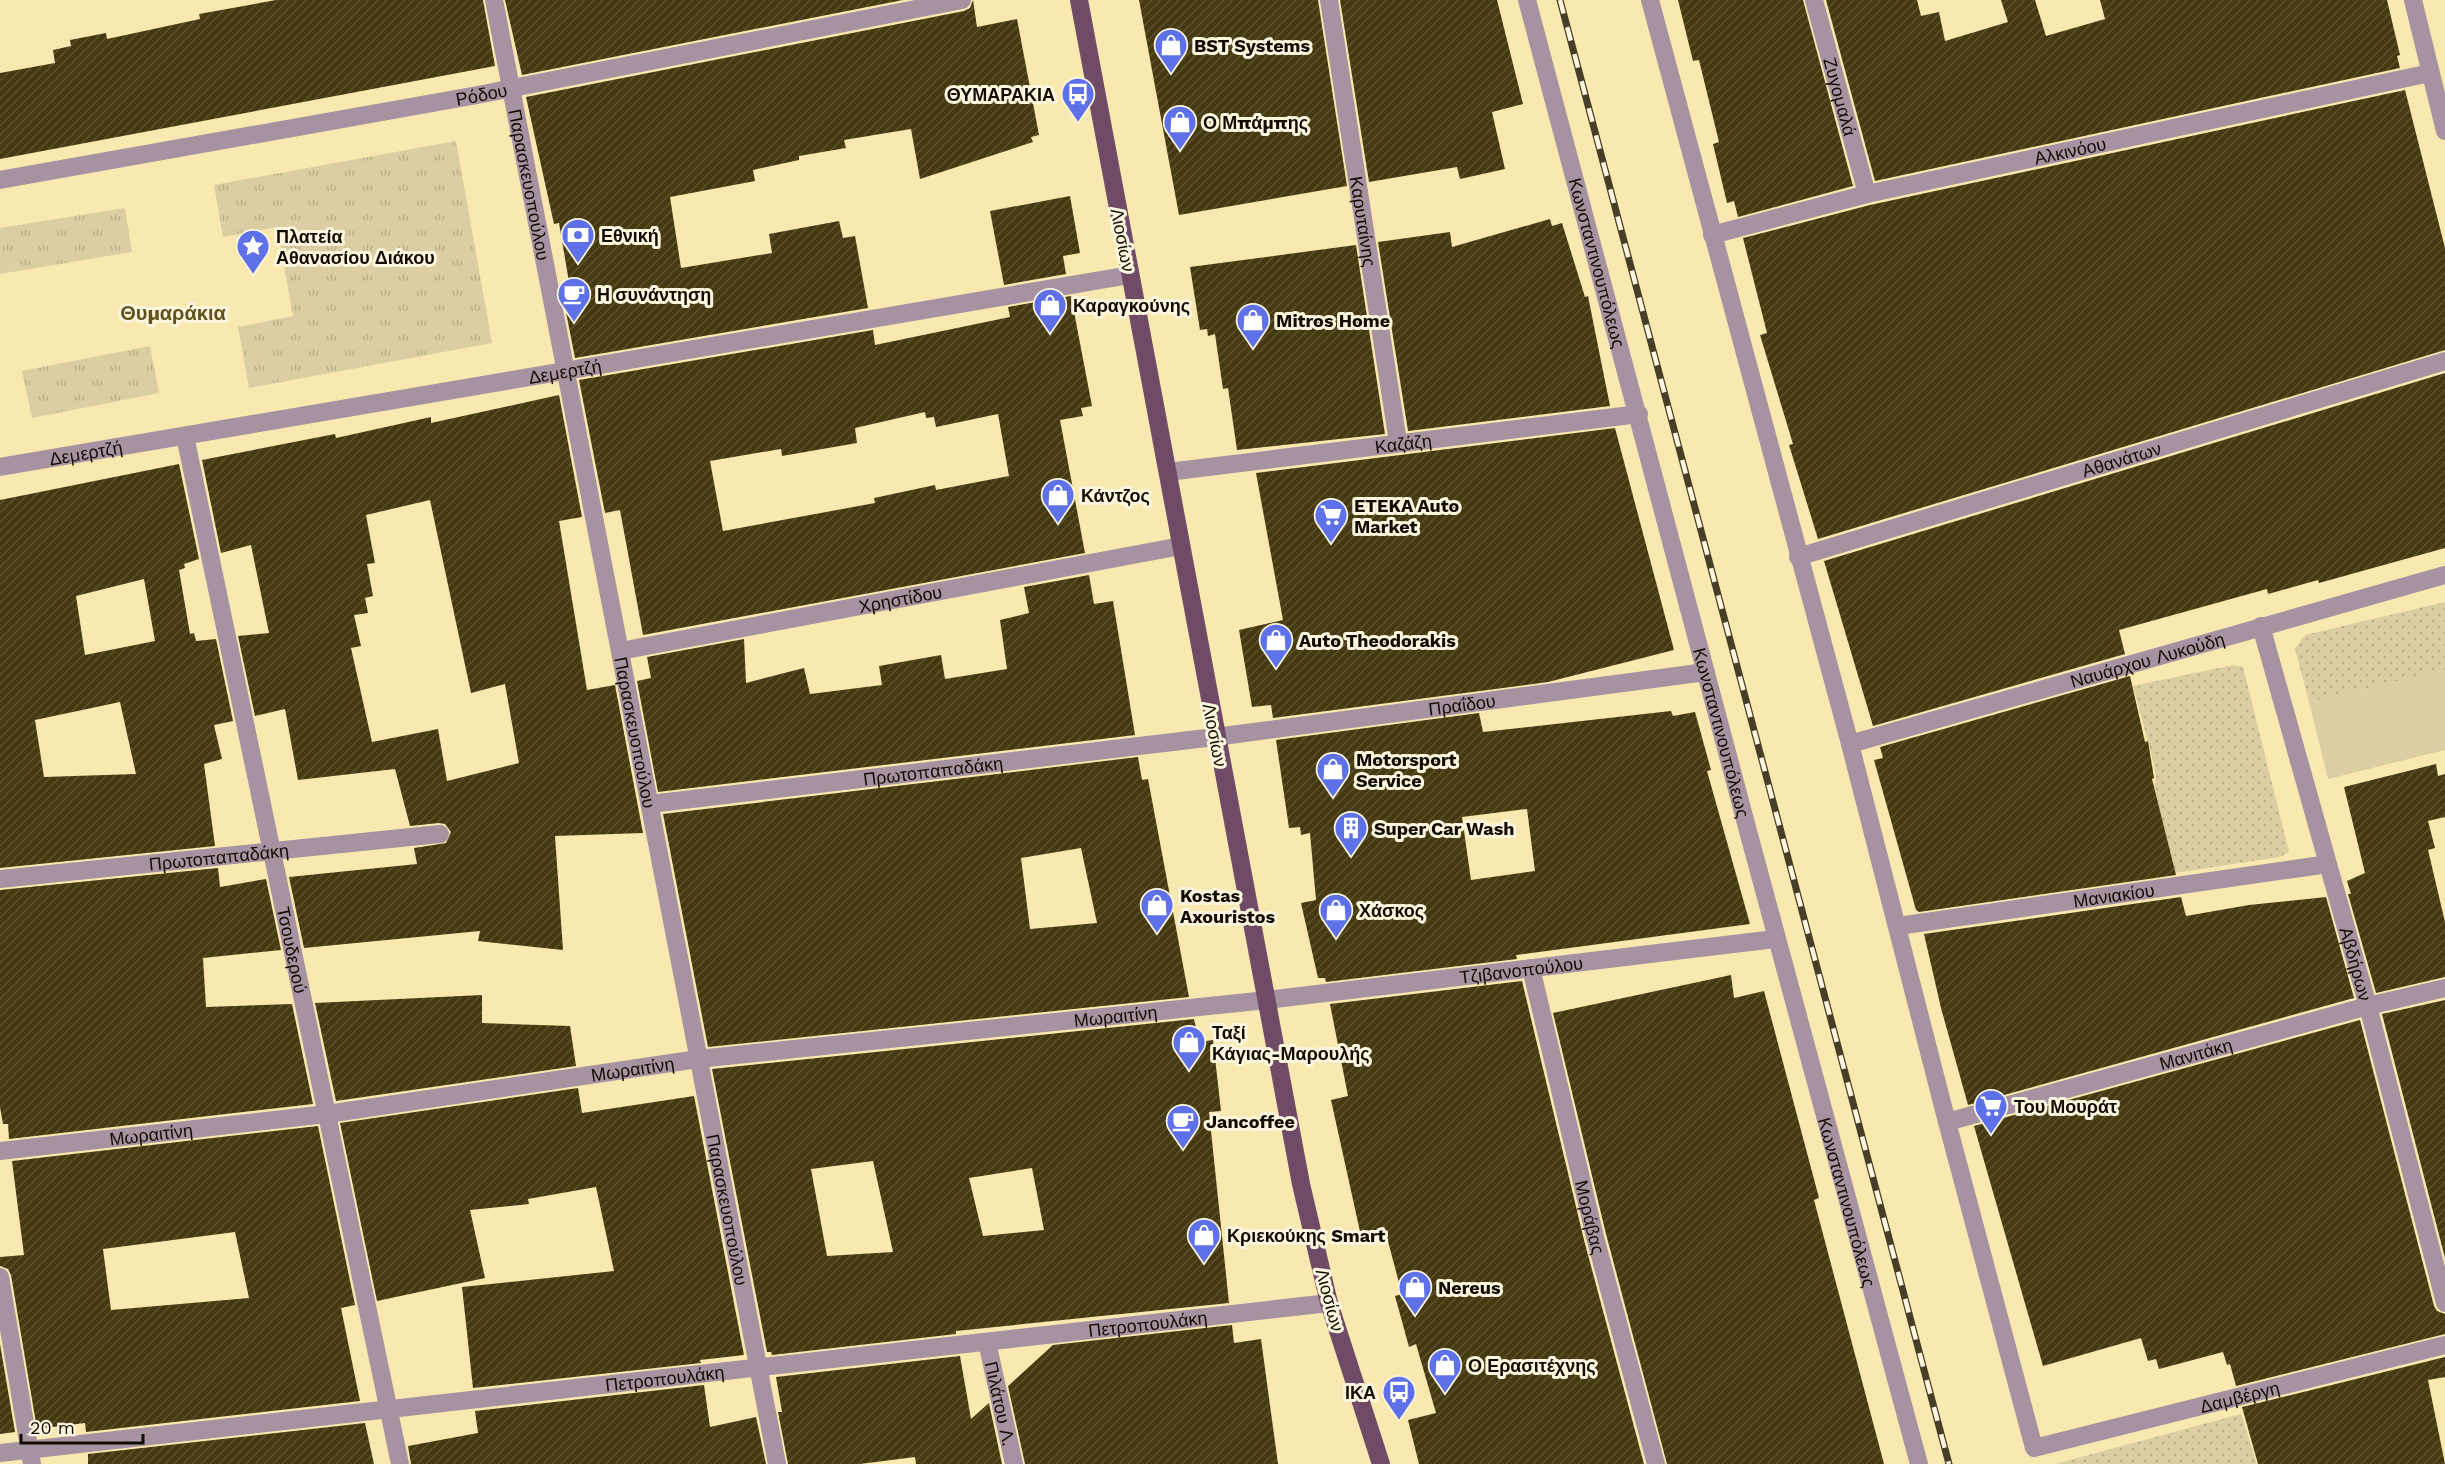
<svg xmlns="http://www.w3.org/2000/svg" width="2445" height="1464" font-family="'Work Sans',sans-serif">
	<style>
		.grass { fill: url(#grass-tufts) }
		.park { fill: url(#park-dots) }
		.garden { fill: #dbcea3 }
		.building { fill: url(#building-hatch); fill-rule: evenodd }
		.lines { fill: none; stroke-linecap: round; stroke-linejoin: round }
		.minor { stroke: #a792a2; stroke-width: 18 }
		.major { stroke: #6f4b68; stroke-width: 18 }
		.rail-casing { stroke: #463e27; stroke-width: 7 }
		.rail { stroke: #fcf6df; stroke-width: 4.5; stroke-dasharray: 14; stroke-linecap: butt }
		.labels { text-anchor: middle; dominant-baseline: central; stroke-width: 6; stroke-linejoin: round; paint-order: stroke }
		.poi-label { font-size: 18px; font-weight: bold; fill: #120c00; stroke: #fcf6df; text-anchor: start }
		.street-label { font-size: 18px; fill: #120c00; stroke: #fcf6df }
		.neighbourhood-label { font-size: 20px; font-weight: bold; fill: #62531c; stroke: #fcf6df }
	</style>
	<defs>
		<pattern id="grass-tufts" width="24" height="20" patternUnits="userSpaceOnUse" patternTransform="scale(1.5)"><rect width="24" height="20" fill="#dbcea3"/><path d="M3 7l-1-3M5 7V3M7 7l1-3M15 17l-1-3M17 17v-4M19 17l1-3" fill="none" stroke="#bbb08b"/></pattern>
		<pattern id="park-dots" width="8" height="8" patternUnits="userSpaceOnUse" patternTransform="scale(1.5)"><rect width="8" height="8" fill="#dbcea3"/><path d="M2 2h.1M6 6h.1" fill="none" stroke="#bbb08b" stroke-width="1.8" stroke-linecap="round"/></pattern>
		<pattern id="building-hatch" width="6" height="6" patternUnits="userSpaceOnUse" patternTransform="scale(1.5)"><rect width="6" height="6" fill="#453910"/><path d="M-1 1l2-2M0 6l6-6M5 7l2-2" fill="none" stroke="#5c5230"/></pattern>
	</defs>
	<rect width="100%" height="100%" fill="#f9e8af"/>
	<g class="grass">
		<polygon points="456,141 492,343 249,388 238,327 293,316 277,227 223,237 214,185"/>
		<polygon points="125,208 132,252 0,274 0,228"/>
		<polygon points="150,346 159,393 32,418 22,371"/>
	</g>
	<g class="park">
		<polygon points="2445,602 2445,670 2309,702 2295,649 2305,635"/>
		<polygon points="2233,665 2243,667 2289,852 2280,857 2175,873 2154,787 2156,778 2154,764 2133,686"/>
		<polygon points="2241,1414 2257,1464 2055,1464"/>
	</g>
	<polygon class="garden" points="2445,670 2445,750 2328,779 2309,702"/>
	<g class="building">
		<polygon points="276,0 483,0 495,66 0,159 0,73 55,63 53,50 71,46 70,40 106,33 107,39 200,19 199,14"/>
		<polygon points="505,0 903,0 522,75"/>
		<polygon points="973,0 977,27 1017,19 1039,135 1031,137 1033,142 920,179 911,129 844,140 846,148 799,156 799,160 753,170 755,181 670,197 681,268 772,253 769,234 839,221 843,238 855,236 868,308 575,358 563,297 571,294 559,223 554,224 526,97 964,11 970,8"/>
		<polygon points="1139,0 1318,0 1347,186 1179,215"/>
		<polygon points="1340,0 1497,0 1523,104 1492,112 1505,169 1460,179 1457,167 1369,182"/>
		<polygon points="1678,0 1803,0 1853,186 1738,217 1734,201 1727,203 1713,144 1719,142 1699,60 1693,61"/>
		<polygon points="1826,0 1917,0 1921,16 1939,12 1945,41 2008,22 2001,0 2035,0 2046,36 2105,19 2100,0 2387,0 2400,55 2397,56 2400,68 1875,181"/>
		<polygon points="2405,90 2445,248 2445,350 1818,539 1789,445 1793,444 1760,335 1767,333 1743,238 1870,205"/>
		<polygon points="1070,196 1080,253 1063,256 1066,274 1004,285 990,211"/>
		<polygon points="1550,219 1552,226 1562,223 1585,297 1588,296 1610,406 1408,431 1378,242 1450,232 1452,247"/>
		<polygon points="1356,245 1385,434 1237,450 1228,388 1223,389 1215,334 1208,336 1207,329 1200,330 1190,267"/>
		<path d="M 1071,296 L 1092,406 L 1081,408 L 1083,416 L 1060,420 L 1085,553 L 643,635 L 620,510 L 605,513 L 579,380 L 873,330 L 875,345 L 1010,317 L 1008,307 ZM 925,412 L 926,418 L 934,417 L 936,427 L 998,414 L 1009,476 L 936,490 L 935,485 L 874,498 L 875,503 L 723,531 L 710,461 L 781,449 L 782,456 L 857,443 L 855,428 Z"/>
		<polygon points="2445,373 2445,548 2319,583 2318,580 2268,594 2267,589 2119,630 2125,654 1873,726 1824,561"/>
		<path d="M 559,395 L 582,517 L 559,521 L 587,690 L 615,685 L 643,833 L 555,836 L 563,950 L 478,941 L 480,931 L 304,948 L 289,877 L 417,864 L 414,848 L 446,843 L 451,832 L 445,824 L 439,823 L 410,826 L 395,769 L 298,780 L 285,709 L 255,716 L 238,636 L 269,633 L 251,545 L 221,553 L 202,460 L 335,434 L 336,438 L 431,417 L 431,423 ZM 430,500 L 471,693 L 505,684 L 519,763 L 447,781 L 438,729 L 372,742 L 351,648 L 361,646 L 354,615 L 368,613 L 365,598 L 373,596 L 367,564 L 375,563 L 366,515 Z"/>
		<polygon points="1615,428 1674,650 1548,682 1273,718 1271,705 1252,707 1239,630 1283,620 1256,473"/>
		<path d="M 179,464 L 199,559 L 184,564 L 185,568 L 179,570 L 190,634 L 194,633 L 196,641 L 216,639 L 233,721 L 214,725 L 222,759 L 204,764 L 215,846 L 0,868 L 0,500 ZM 144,579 L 155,641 L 85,655 L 76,596 ZM 120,702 L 136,774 L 44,777 L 35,720 Z"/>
		<polygon points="1089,575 1094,604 1113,601 1135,735 658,792 637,681 651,678 647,657 744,639 746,683 804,668 810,694 882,685 879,666 941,655 945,679 1007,669 1000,620 1029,613 1024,587"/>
		<polygon points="2130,676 2145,742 2148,741 2154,778 2152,779 2176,875 1919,912 1916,910 1874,760 1883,758 1880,747"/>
		<path d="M 1671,711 L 1673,716 L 1695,712 L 1711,770 L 1707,771 L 1750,924 L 1516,955 L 1517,959 L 1326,982 L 1325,978 L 1318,978 L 1301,903 L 1316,900 L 1310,833 L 1301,835 L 1300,827 L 1289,828 L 1276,740 L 1479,713 L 1483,732 ZM 1527,809 L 1535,871 L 1471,880 L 1462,817 Z"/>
		<path d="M 1138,757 L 1142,780 L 1148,779 L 1189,997 L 708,1047 L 663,814 ZM 1081,848 L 1097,923 L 1030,929 L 1021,858 Z"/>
		<polygon points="2436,764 2438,776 2445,774 2445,817 2428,821 2435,848 2428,850 2445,922 2445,977 2376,993 2348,894 2351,894 2347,881 2365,873 2344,787"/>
		<polygon points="218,868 220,887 266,879 281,950 203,958 206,1007 292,1004 313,1104 9,1139 8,1124 3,1124 0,1107 0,890"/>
		<polygon points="2181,897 2186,916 2249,905 2326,897 2354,998 1968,1105 1941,1008 1924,934"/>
		<polygon points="1731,975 1734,998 1764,991 1819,1198 1814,1200 1884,1464 1667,1464 1606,1234 1553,1013"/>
		<polygon points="1522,981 1584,1240 1644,1464 1419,1464 1408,1420 1436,1413 1416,1344 1409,1347 1395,1296 1402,1294 1385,1230 1361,1236 1331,1100 1348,1096 1330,1004"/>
		<polygon points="482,995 482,1023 570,1026 576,1066 336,1101 315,1003"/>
		<polygon points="2445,1000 2445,1258 2382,1014"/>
		<path d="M 1194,1019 L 1199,1042 L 1213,1040 L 1221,1111 L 1209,1112 L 1229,1303 L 956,1331 L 956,1334 L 772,1355 L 771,1352 L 767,1352 L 712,1069 ZM 873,1161 L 893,1252 L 827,1256 L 811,1169 ZM 1032,1168 L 1044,1230 L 983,1236 L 969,1178 Z"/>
		<polygon points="2360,1020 2434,1306 2437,1311 2445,1314 2445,1334 2236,1386 2230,1364 2227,1365 2223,1352 2159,1369 2156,1359 2148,1361 2141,1338 2043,1366 1974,1126"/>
		<polygon points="578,1088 582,1113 694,1096 744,1355 700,1360 701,1363 473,1388 462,1287 614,1271 596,1187 528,1199 529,1204 470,1210 485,1278 377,1301 340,1123"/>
		<path d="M 318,1126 L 355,1305 L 341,1308 L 360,1401 L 86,1432 L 85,1423 L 37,1429 L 11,1275 L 8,1269 L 0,1266 L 0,1257 L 24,1255 L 12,1161 ZM 235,1232 L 249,1298 L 111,1310 L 103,1249 Z"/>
		<polygon points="1232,1325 1234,1343 1261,1339 1278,1464 1025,1464 1008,1386 1053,1345"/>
		<polygon points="0,1344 15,1432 0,1434"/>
		<polygon points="960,1356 971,1419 989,1403 1002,1464 916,1464 915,1457 860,1464 788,1464 778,1412 782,1412 776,1377"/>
		<polygon points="2445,1357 2445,1377 2428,1380 2445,1464 2258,1464 2242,1407"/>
		<polygon points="704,1385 710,1427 756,1417 766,1464 411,1464 408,1446 478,1433 475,1411"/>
		<polygon points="365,1423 374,1464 88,1464 88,1454"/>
	</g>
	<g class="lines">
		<g class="minor">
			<path id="s1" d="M 494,0 L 777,1464"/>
			<path id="s2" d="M 1329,0 L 1398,442"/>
			<path id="s3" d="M 1527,0 C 1659,488 1784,977 1919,1464"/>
			<path id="s4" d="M 1650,0 L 1850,744 L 1947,1122 L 2034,1448 L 2445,1345"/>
			<path id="s5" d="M 1814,0 L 1867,194"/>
			<polyline points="2413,0 2445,131"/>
			<path id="s6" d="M 0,180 L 472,96 L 962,0"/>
			<path id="s7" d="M 1712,235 L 1867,194 L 2430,73"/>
			<path id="s8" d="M 185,436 L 400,1464"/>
			<path id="s9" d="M 0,467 L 1130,275"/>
			<path id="s10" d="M 1168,472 L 1639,414"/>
			<path id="s11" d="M 1798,557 L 2445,361"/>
			<path id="s12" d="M 2261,626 L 2368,1006 L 2445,1303"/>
			<path id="s13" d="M 620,651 L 1181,546"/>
			<path id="s14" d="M 1850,744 L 2445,575"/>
			<path id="s15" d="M 650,804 L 1215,737 L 1706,672"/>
			<path id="s16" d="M 0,879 L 440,834"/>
			<path id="s17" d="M 1898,926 L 2328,864"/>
			<path id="s18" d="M 1531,968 L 1595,1237 L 1656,1464"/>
			<path id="s19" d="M 1947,1122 L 2368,1006 L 2445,988"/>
			<path id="s20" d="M 0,1151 L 327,1114 L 698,1059 L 1267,1000 L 1775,939"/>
			<polyline points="0,1277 32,1464"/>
			<path id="s21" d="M 987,1342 L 1014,1464"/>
			<path id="s22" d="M 0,1453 L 1329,1303"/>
		</g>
		<polyline class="major" points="1079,0 1301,1184 1329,1303 1381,1464"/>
		<g class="rail-casing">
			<polyline id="rail" points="1560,0 1949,1464"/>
		</g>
		<use href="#rail" class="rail"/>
	</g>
	<defs>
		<g id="shop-pin" transform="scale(1.725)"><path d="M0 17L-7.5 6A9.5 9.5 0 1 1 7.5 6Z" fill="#5f71e8" stroke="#fcf6df"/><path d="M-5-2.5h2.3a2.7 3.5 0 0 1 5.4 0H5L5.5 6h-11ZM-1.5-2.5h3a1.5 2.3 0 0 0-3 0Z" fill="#fff"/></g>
		<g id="bus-pin" transform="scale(1.725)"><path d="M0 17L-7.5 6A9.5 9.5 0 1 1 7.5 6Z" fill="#5f71e8" stroke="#fcf6df"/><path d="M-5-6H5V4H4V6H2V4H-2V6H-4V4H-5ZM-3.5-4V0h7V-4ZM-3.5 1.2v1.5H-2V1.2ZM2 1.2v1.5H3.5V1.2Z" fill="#fff"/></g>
		<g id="bank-pin" transform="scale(1.725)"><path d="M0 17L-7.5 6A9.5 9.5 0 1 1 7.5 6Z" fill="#5f71e8" stroke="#fcf6df"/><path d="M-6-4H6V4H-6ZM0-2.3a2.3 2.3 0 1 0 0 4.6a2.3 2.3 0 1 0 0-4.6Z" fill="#fff"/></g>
		<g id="sight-pin" transform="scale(1.725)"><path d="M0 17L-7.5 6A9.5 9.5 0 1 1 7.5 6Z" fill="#5f71e8" stroke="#fcf6df"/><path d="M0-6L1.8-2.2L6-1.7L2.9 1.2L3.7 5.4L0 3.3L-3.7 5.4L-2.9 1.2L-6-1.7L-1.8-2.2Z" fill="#fff"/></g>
		<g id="cafe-pin" transform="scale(1.725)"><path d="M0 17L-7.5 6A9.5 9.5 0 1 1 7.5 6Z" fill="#5f71e8" stroke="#fcf6df"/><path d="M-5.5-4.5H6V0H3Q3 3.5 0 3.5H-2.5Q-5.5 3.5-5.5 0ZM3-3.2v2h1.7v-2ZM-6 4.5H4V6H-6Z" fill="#fff"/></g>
		<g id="supermarket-pin" transform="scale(1.725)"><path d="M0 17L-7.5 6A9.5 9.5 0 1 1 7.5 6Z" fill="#5f71e8" stroke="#fcf6df"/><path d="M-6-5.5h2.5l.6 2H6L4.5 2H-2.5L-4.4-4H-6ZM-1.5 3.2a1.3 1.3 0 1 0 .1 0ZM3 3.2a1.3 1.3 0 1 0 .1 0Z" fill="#fff"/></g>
		<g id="building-pin" transform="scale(1.725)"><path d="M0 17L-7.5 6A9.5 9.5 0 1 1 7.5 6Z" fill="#5f71e8" stroke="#fcf6df"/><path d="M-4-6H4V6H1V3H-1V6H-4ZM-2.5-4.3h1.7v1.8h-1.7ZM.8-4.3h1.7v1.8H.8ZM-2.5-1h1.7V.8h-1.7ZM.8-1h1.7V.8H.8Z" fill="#fff"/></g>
	</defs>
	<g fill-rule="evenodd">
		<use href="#shop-pin" x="1171" y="45"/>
		<use href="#bus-pin" x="1078" y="94"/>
		<use href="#shop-pin" x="1180" y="122"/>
		<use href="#bank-pin" x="578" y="235"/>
		<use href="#sight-pin" x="253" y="246"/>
		<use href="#cafe-pin" x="574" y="294"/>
		<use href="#shop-pin" x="1050" y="305"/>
		<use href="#shop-pin" x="1253" y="320"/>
		<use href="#shop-pin" x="1058" y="495"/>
		<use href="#supermarket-pin" x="1331" y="515"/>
		<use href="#shop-pin" x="1276" y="640"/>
		<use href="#shop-pin" x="1333" y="769"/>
		<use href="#building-pin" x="1351" y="828"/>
		<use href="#shop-pin" x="1157" y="905"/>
		<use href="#shop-pin" x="1336" y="910"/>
		<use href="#shop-pin" x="1189" y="1042"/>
		<use href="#supermarket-pin" x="1991" y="1106"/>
		<use href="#cafe-pin" x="1183" y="1121"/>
		<use href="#shop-pin" x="1204" y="1235"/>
		<use href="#shop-pin" x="1415" y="1287"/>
		<use href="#shop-pin" x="1445" y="1365"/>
		<use href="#bus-pin" x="1399" y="1392"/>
	</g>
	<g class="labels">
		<g class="poi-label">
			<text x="1194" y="45">BST Systems</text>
			<text x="1055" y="94" text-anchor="end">ΘΥΜΑΡΑΚΙΑ</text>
			<text x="1203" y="122">Ο Μπάμπης</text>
			<text x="601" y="235">Εθνική</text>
			<text x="276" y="236">Πλατεία<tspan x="276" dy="21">Αθανασίου Διάκου</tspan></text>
			<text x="597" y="294">Η συνάντηση</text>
			<text x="1073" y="305">Καραγκούνης</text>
			<text x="1276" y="320">Mitros Home</text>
			<text x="1081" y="495">Κάντζος</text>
			<text x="1354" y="505">ETEKA Auto<tspan x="1354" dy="21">Market</tspan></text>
			<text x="1299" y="640">Auto Theodorakis</text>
			<text x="1356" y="759">Motorsport<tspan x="1356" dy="21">Service</tspan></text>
			<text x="1374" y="828">Super Car Wash</text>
			<text x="1180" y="895">Kostas<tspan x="1180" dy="21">Axouristos</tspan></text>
			<text x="1359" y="910">Χάσκος</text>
			<text x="1212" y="1032">Ταξί<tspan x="1212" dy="21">Κάγιας-Μαρουλής</tspan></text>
			<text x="2014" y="1106">Του Μουράτ</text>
			<text x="1206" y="1121">Jancoffee</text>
			<text x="1227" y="1235">Κριεκούκης Smart</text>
			<text x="1438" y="1287">Nereus</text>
			<text x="1468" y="1365">Ο Ερασιτέχνης</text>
			<text x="1376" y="1392" text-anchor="end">ΙΚΑ</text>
		</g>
		<g class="street-label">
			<text stroke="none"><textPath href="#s6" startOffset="489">Ρόδου</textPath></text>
			<text stroke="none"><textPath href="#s5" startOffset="100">Ζυγομαλά</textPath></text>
			<text stroke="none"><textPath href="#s7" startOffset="368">Αλκινόου</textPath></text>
			<text stroke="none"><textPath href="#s1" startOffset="188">Παρασκευοπούλου</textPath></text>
			<text stroke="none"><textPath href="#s2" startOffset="224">Καρυταίνης</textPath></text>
			<text transform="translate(1123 240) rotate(79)">Λιοσίων</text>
			<text stroke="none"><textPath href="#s3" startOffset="272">Κωνσταντινουπόλεως</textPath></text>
			<text stroke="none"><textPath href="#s9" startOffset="573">Δεμερτζή</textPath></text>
			<text stroke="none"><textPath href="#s10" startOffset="237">Καζάζη</textPath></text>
			<text stroke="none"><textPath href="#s9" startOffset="87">Δεμερτζή</textPath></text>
			<text stroke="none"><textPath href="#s11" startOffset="338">Αθανάτων</textPath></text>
			<text stroke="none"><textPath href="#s13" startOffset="285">Χρηστίδου</textPath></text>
			<text stroke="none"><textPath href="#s14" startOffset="309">Ναυάρχου Λυκούδη</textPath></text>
			<text stroke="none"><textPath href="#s15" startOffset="818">Πραΐδου</textPath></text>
			<text stroke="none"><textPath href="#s1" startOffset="746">Παρασκευοπούλου</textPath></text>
			<text stroke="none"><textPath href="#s3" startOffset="758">Κωνσταντινουπόλεως</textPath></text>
			<text transform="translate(1215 735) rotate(79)">Λιοσίων</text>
			<text stroke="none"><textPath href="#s15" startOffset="285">Πρωτοπαπαδάκη</textPath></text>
			<text stroke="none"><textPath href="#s16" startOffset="220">Πρωτοπαπαδάκη</textPath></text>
			<text stroke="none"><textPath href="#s17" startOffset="218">Μανιακίου</textPath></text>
			<text stroke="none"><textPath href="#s8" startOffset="525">Τσουδερού</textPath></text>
			<text stroke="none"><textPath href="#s12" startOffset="351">Αβδήρων</textPath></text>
			<text stroke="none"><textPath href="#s20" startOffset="1532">Τζιβανοπούλου</textPath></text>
			<text stroke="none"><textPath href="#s20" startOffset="1124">Μωραιτίνη</textPath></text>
			<text stroke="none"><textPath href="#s19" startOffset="258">Μανιτάκη</textPath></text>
			<text stroke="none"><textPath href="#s20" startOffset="638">Μωραιτίνη</textPath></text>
			<text stroke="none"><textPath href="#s20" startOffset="152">Μωραιτίνη</textPath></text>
			<text stroke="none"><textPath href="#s3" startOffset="1244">Κωνσταντινουπόλεως</textPath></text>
			<text stroke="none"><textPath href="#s1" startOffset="1232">Παρασκευοπούλου</textPath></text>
			<text stroke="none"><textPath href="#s18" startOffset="256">Μοράβας</textPath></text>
			<text transform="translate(1330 1300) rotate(75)">Λιοσίων</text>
			<text stroke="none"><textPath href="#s22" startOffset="1155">Πετροπουλάκη</textPath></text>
			<text stroke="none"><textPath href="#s22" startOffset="669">Πετροπουλάκη</textPath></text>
			<text stroke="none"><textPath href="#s4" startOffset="1710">Δαμβέργη</textPath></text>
			<text stroke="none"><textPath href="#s21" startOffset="63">Πιλάτου Λ.</textPath></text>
		</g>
		<g class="neighbourhood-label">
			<text x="173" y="313">Θυμαράκια</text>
		</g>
	</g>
	<path d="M21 1434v9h122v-9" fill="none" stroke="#120c00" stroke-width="3"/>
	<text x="30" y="1434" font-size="18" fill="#120c00" stroke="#fcf6df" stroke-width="4.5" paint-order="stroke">20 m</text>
</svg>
